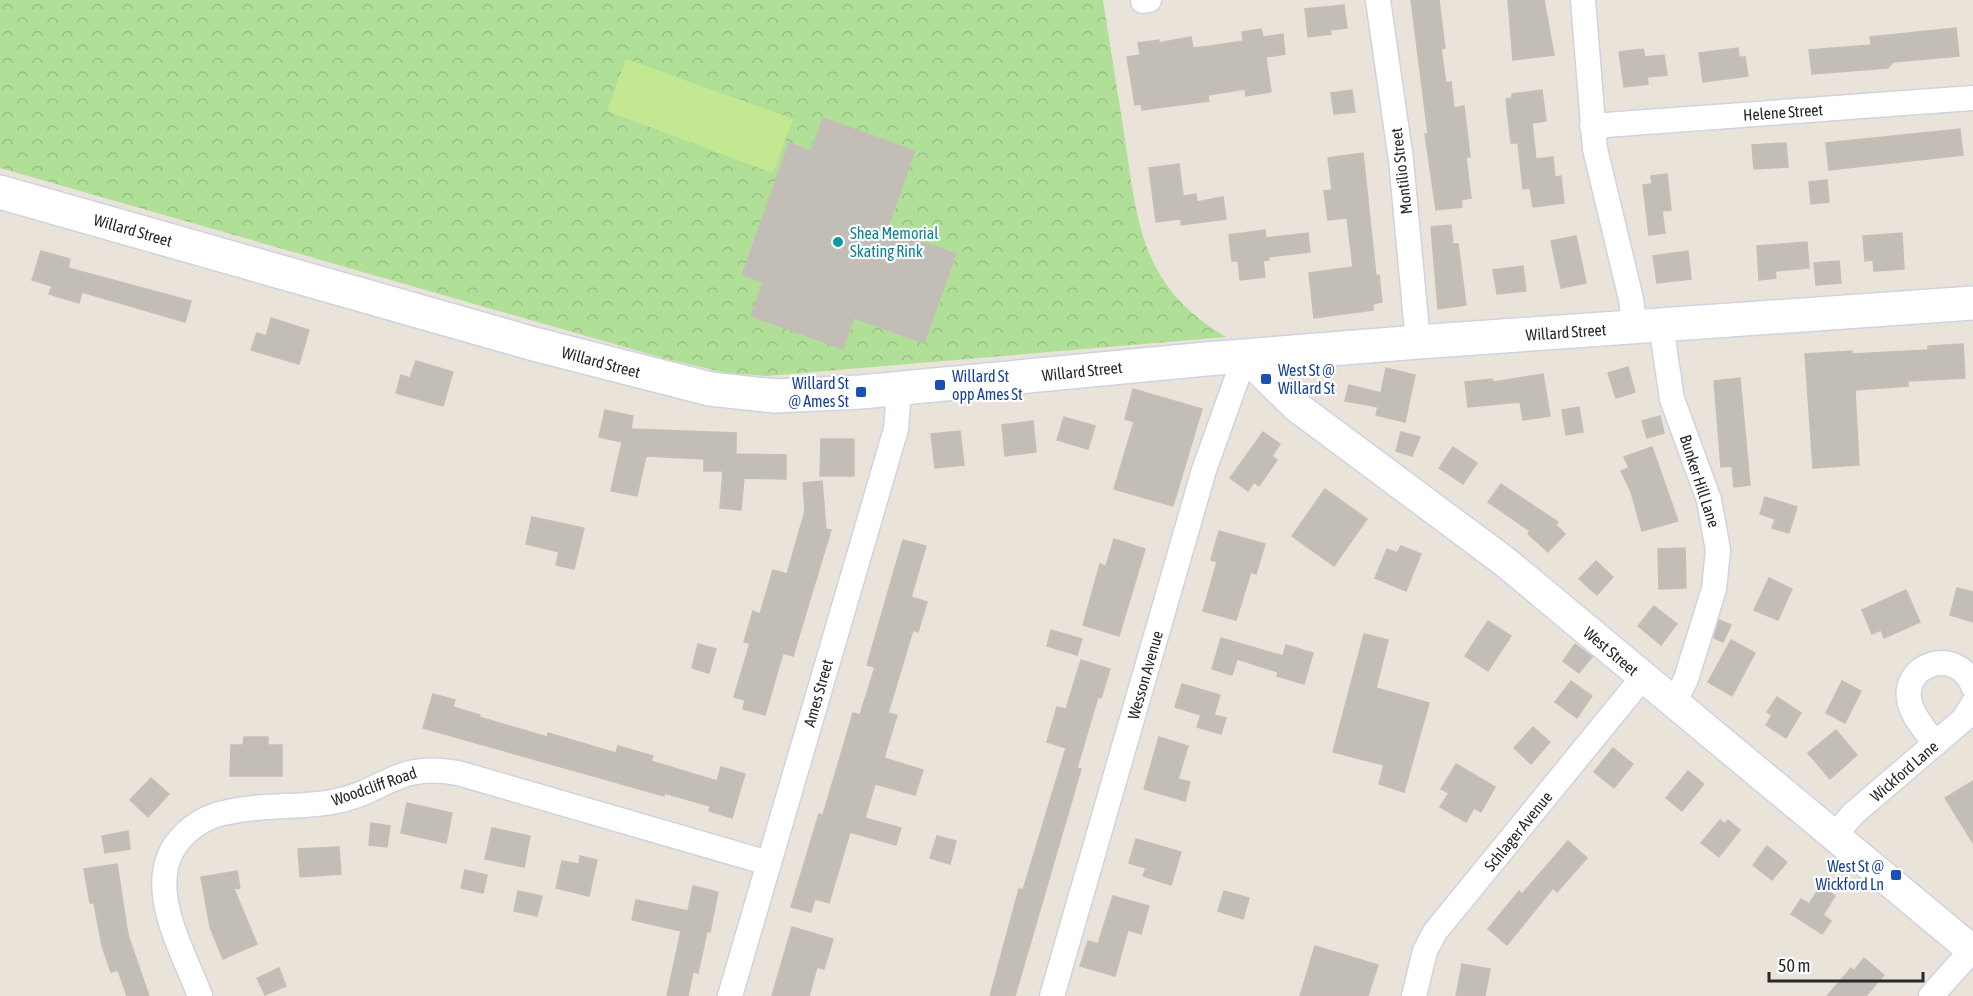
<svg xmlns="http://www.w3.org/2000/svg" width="1973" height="996" font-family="'Asap Condensed',sans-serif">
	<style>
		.forest { fill: url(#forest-crowns) }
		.pitch { fill: #c4e792 }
		.building { fill: #c2bdb6; stroke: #c5bfb4; stroke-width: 1.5 }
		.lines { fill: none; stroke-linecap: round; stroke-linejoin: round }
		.minor-casing { stroke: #cfd3e1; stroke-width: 27 }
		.tertiary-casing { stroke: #cfd3e1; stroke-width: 33 }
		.secondary-casing { stroke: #cfd3e1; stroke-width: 36 }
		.minor { stroke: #fff; stroke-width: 24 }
		.tertiary { stroke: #fff; stroke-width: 30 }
		.secondary { stroke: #fff; stroke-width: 33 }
		.culture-dot { fill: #0f9aa8; stroke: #fff; stroke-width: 2 }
		.transit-dot { fill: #1a4fb4; stroke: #fff; stroke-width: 2 }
		.labels { text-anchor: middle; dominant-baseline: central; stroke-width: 4.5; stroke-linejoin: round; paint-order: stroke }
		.street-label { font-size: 16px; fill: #282828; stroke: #fff }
		.culture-label { font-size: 16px; fill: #0d838f; stroke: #fff; text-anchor: start }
		.transit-label { font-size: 16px; fill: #164399; stroke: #fff; text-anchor: start }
	</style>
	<defs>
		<pattern id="forest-crowns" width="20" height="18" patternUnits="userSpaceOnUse" patternTransform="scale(1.5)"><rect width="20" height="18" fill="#b0e097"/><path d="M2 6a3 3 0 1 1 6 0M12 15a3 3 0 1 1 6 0" fill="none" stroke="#97c082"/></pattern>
	</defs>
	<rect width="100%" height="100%" fill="#eae3da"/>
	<path class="forest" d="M 0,0 L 1103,0 C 1110,47 1118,93 1125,140 C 1138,227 1142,287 1226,337 L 766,376 L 727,373 L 670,360 L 0,168 Z"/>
	<polygon class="pitch" points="626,59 793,119 773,173 607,111"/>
	<g class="building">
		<polygon points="1411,0 1439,0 1445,48 1441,49 1446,83 1451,82 1454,108 1464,106 1470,157 1466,157 1471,198 1461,200 1462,207 1436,210 1425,134 1428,134"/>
		<polygon points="1508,0 1544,0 1554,55 1513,60"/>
		<polygon points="1344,5 1347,28 1330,30 1331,34 1308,37 1305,9"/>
		<polygon points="1956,28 1959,56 1893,62 1888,68 1812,74 1809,50 1871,45 1870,37"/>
		<polygon points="1261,29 1263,37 1283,34 1285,54 1266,57 1271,92 1246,96 1245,89 1208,95 1209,101 1142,110 1141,104 1135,105 1127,57 1140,55 1138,43 1159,40 1159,43 1191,37 1193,48 1211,46 1243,41 1242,32"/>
		<polygon points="1738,48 1739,57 1745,57 1748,76 1703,82 1699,53"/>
		<polygon points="1643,49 1645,57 1664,55 1667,75 1647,77 1648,84 1624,87 1619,52"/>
		<polygon points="1352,90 1355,112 1334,114 1331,93"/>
		<polygon points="1542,90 1546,121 1532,123 1536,159 1553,157 1555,177 1561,176 1564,203 1533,207 1530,188 1523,189 1518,143 1511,143 1506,99 1512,98 1512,94"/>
		<polygon points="823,118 915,151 887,229 956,254 924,343 854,318 843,349 751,316 763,282 742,275 789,143 811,151"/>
		<polygon points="1960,129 1963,155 1829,170 1826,143"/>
		<polygon points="1786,143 1788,167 1754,169 1752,145"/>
		<polygon points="1363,153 1376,276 1379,275 1382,302 1373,304 1373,310 1314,318 1309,273 1353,267 1347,218 1328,220 1324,191 1332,190 1328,158"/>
		<polygon points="1179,164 1183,196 1196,194 1197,202 1223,197 1226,219 1181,225 1181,219 1156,222 1149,168"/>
		<polygon points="1667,174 1671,210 1662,211 1665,233 1649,235 1643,185 1652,184 1651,176"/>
		<polygon points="1827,180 1829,202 1811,204 1809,182"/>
		<polygon points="1451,225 1453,244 1458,244 1466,305 1438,309 1431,227"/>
		<polygon points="1265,230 1266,238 1308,233 1310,252 1268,257 1269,260 1263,261 1265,277 1240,280 1238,261 1232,261 1229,235"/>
		<polygon points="1902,233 1904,269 1874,271 1873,260 1865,261 1863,236"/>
		<polygon points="1576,236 1586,283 1561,288 1551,241"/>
		<polygon points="1807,242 1809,268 1775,271 1776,278 1759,280 1757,246"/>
		<polygon points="41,251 70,259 68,268 191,301 185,322 82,292 79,303 49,294 52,286 32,280"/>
		<polygon points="1688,251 1691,279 1657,283 1653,256"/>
		<polygon points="1839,261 1841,283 1816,285 1814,263"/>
		<polygon points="1523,266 1526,291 1497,294 1493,270"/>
		<polygon points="271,318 309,330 299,364 251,350 257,333 266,336"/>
		<polygon points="1963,344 1965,378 1908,381 1908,386 1855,390 1859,465 1813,468 1805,354 1852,351 1852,354 1928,350 1928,346"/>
		<polygon points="416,361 453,372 443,406 396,393 401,375 410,378"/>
		<polygon points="1628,367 1635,392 1616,398 1608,373"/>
		<polygon points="1386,368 1415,375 1405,422 1376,415 1378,407 1345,401 1349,385 1381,393"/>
		<polygon points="1543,374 1550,416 1523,420 1520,402 1468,407 1465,382 1492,379 1493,382"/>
		<polygon points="1740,378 1750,485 1734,487 1732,466 1721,467 1714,381"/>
		<polygon points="1133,389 1202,409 1173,506 1114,489 1134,422 1125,419"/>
		<polygon points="1579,407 1583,432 1566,435 1562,410"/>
		<polygon points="605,410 633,416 631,429 736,433 736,454 786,455 786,479 744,478 741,510 720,508 723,471 704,471 704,459 646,456 637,496 611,491 622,442 599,437"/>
		<polygon points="1660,416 1664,433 1647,438 1642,421"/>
		<polygon points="1064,417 1095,426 1088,449 1057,440"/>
		<polygon points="1033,421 1036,452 1005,456 1002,425"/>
		<polygon points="960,431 964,465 935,468 931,434"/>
		<polygon points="1263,432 1280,444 1272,456 1277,460 1259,486 1254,482 1248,491 1230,478"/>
		<polygon points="1401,432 1420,437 1412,456 1396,451"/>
		<polygon points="821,439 854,439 854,476 820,476"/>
		<polygon points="1453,447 1477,463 1463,484 1439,468"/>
		<polygon points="1652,447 1678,521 1642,531 1631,492 1621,471 1629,468 1624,457"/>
		<polygon points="822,481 826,529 831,530 793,656 783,653 765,715 743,709 745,700 734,697 750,643 744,642 753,611 760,614 773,570 787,574 805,511 803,483"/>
		<polygon points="1501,484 1558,522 1556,525 1565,534 1548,552 1528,534 1530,531 1488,502"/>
		<polygon points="1325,489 1367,519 1334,566 1292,536"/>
		<polygon points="1765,497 1797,507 1789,533 1772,528 1775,519 1760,514"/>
		<polygon points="532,517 584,528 574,569 556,565 559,552 526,544"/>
		<polygon points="1219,531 1265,544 1256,574 1251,572 1236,620 1203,611 1217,562 1211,560"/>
		<polygon points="1114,539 1145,549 1119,636 1083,625 1100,564 1106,566"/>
		<polygon points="903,540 926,546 911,597 927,602 918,632 913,630 888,713 897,715 884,758 923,770 915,795 875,784 865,818 901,828 896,845 850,832 829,903 815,899 811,912 791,907 819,814 823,815 853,713 860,715 875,667 867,665"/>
		<polygon points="1401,546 1421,554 1406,591 1375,578 1387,549 1397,553"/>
		<polygon points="1685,548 1686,588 1659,589 1658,549"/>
		<polygon points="1596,561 1613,577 1597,595 1579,579"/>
		<polygon points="1769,578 1792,589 1778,620 1754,610"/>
		<polygon points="1957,588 1973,592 1973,622 1950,615"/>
		<polygon points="1906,590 1920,622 1884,638 1881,630 1872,634 1862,610"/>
		<polygon points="1654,606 1677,624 1661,645 1638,626"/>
		<polygon points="1719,620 1731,625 1723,642 1714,638"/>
		<polygon points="1488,621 1511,636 1488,671 1465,656"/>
		<polygon points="1051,630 1082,639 1077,655 1047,646"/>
		<polygon points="1364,634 1388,640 1376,688 1429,703 1404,792 1379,784 1384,765 1333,752"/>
		<polygon points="1221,638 1283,656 1286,645 1313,653 1304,684 1277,676 1278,672 1237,659 1232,675 1212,669"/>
		<polygon points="1731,640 1755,653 1732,696 1708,682"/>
		<polygon points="698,644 716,649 709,673 692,668"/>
		<polygon points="1575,644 1592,657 1579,673 1563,661"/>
		<polygon points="1081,660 1110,669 1101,698 1098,697 1077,768 1081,769 1015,996 990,996 1019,889 1023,890 1066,748 1047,742 1057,707 1066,709"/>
		<polygon points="1571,681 1592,696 1577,718 1555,702"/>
		<polygon points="1842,681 1861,691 1845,723 1826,713"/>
		<polygon points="1182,684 1220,695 1214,715 1226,718 1221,734 1197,727 1201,715 1175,707"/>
		<polygon points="433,694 455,700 453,707 480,715 479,717 547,737 548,733 616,753 618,746 653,756 651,761 717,781 721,767 745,774 732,818 709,811 710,806 664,793 664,796 423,728"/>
		<polygon points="1777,697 1801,713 1786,738 1766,725 1772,715 1767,712"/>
		<polygon points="1533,727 1550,742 1531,764 1514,748"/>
		<polygon points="1836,730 1857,755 1830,779 1808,753"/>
		<polygon points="244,737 268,737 268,745 282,745 282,776 230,776 231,745 243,745"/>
		<polygon points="1159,737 1188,746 1178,779 1190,782 1185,801 1144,789"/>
		<polygon points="1613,748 1633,764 1614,788 1594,772"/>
		<polygon points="1456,764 1495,787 1481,812 1474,808 1466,822 1440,807 1449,793 1441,789"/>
		<polygon points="1688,771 1704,784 1682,811 1666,798"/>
		<polygon points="151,778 169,794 148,817 130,800"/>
		<polygon points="1973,781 1973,843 1945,798"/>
		<polygon points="407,803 452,813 446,843 401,833"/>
		<polygon points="1720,820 1725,824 1728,820 1740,830 1719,857 1701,843"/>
		<polygon points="371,823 390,826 387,847 369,845"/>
		<polygon points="492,828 530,836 524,867 485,859"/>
		<polygon points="128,831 130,849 105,853 102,836"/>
		<polygon points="937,836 956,841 950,864 930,858"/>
		<polygon points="1136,839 1181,852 1171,885 1143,876 1146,868 1129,863"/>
		<polygon points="1568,841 1587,858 1557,892 1553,888 1507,945 1488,929 1519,891 1522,894"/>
		<polygon points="1767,846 1787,862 1772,880 1753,865"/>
		<polygon points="339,847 341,874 300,877 298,849"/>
		<polygon points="580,856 597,860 589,896 556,888 562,861 579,864"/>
		<polygon points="117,864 128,935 149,996 127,996 118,970 111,972 102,946 94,903 90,903 84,869"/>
		<polygon points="465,870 487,875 483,893 461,888"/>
		<polygon points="237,871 240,888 234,889 257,944 223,959 210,927 201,877"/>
		<polygon points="693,886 718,892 710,932 707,931 698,973 693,972 688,996 667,996 681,931 632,920 636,900 688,911"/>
		<polygon points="1821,886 1835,896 1823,915 1831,921 1822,934 1791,914 1801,899 1809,904"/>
		<polygon points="518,891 542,896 537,916 514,911"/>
		<polygon points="1224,891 1249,898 1243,919 1218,911"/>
		<polygon points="1113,896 1149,906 1141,934 1128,930 1115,976 1080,966 1088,941 1098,944"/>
		<polygon points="792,927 833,939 824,969 817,967 809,996 772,996"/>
		<polygon points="1315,946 1378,965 1368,996 1300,996"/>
		<polygon points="1864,958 1884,975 1866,996 1827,996 1851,968 1854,971"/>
		<polygon points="1462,964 1490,969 1485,996 1456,996"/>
		<polygon points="279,968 286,986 265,995 257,978"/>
	</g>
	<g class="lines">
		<g class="minor-casing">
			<g id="minor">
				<polyline points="1378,0 1401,160 1418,342"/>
				<polyline points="1583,0 1595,149 1631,299 1635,327"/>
				<polyline points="1143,1 1149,0"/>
				<polyline points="1592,126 1973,98"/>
				<polyline points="1661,325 1672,399 1709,500 1718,550 1714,589 1686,679 1674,703"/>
				<path d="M 1935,744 C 1927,732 1914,718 1910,704 C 1899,664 1957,645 1973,686"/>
				<polyline points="1833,837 1854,813 1964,719 1973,704"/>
				<path d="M 200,996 C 183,950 141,882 181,838 C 193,825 210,815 228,812 C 262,804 298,808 332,802 C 385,793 395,761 458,773 L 768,863"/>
				<polyline points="730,996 896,429 899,389"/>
				<polyline points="1052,996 1204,470 1245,356"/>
				<polyline points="1414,996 1425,951 1435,932 1643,677"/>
				<polyline points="1931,996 1972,950"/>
			</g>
		</g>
		<g class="tertiary-casing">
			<polyline id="tertiary" points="1245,356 1297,407 1504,561 1973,951"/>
		</g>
		<g class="secondary-casing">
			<polyline id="secondary" points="0,192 534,344 710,389 775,396 861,392 1206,359 1418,342 1973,303"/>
		</g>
		<use href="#minor" class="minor"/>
		<use href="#tertiary" class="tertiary"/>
		<use href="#secondary" class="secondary"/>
	</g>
	<circle class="culture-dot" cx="838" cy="242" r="6"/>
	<g class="transit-dot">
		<rect x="1260" y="373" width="12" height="12" rx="3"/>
		<rect x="934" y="379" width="12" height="12" rx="3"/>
		<rect x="855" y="386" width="12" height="12" rx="3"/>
		<rect x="1890" y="869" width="12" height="12" rx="3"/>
	</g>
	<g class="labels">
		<g class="street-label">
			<text transform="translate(1783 112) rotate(-4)">Helene Street</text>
			<text transform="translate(1401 171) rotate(-97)">Montilio Street</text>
			<text transform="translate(133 230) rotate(16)">Willard Street</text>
			<text transform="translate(1566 332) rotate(-4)">Willard Street</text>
			<text transform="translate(601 362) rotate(15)">Willard Street</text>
			<text transform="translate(1082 371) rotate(-6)">Willard Street</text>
			<text transform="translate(1700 481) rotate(72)">Bunker Hill Lane</text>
			<text transform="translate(1611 651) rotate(40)">West Street</text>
			<text transform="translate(1145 675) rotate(-74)">Wesson Avenue</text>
			<text transform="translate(818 693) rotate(-74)">Ames Street</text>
			<text transform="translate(1904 771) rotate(-41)">Wickford Lane</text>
			<text transform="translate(374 786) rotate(-19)">Woodcliff Road</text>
			<text transform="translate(1518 831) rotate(-51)">Schlager Avenue</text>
		</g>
		<g class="culture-label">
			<text x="850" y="233">Shea Memorial<tspan x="850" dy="18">Skating Rink</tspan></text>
		</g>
		<g class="transit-label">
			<text x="1278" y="370">West St @<tspan x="1278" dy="18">Willard St</tspan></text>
			<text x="952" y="376">Willard St<tspan x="952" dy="18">opp Ames St</tspan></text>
			<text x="849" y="383" text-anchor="end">Willard St<tspan x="849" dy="18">@ Ames St</tspan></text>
			<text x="1884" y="866" text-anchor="end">West St @<tspan x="1884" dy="18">Wickford Ln</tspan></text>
		</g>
	</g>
	<path d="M1769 972v9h154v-9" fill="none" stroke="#282828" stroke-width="3"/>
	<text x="1778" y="972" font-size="18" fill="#282828" stroke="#ffffff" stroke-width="4.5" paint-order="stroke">50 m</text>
</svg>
